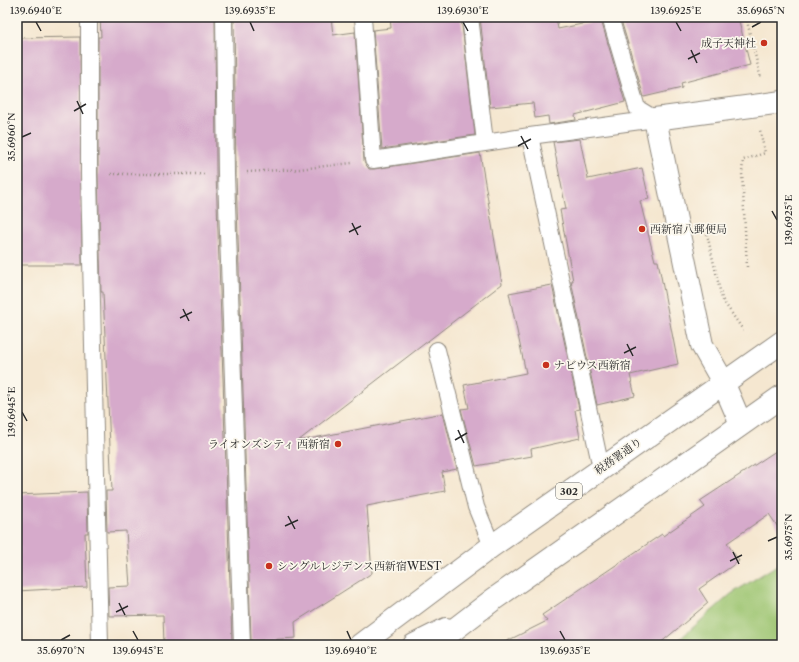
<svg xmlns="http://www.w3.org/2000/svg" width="799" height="662" font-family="'Libre Caslon Text','Noto Serif JP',serif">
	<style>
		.green { fill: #9cc470; stroke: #64784e }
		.building { fill: #d6aacb }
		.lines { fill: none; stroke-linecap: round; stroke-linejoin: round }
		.service-casing { stroke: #90897e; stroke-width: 18 }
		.minor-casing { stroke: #90897e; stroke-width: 24 }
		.primary-casing { stroke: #90897e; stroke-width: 24 }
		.path { stroke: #90897e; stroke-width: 2.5; stroke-dasharray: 1 3; stroke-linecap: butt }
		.service { stroke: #fff; stroke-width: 16 }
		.minor { stroke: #fff; stroke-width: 22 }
		.primary { stroke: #fff; stroke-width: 22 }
		.ticks { fill: none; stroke: #2b2b2b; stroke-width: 1.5 }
		.poi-dot { fill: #c8321e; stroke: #fbf7ec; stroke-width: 1.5 }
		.labels { text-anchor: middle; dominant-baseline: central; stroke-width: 3.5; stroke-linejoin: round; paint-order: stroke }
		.shield { fill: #fbf7ec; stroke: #696865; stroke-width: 1 }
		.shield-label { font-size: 10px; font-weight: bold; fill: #2b2b2b }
		.poi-label { font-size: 11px; fill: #2b2b2b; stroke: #fbf7ec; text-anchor: start }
		.street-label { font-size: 11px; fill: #2b2b2b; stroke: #fbf7ec }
		.neatline { fill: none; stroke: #2b2b2b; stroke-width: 1.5 }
		.ticks-label { font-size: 10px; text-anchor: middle; fill: #2b2b2b }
	</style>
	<rect width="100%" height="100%" fill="#fbf7ec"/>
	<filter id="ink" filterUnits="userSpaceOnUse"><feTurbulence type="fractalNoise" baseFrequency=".025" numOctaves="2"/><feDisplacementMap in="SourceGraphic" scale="8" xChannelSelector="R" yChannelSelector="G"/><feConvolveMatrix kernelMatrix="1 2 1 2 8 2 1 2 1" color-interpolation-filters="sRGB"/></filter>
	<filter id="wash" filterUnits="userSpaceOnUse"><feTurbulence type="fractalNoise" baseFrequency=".012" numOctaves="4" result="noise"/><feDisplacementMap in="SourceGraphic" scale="16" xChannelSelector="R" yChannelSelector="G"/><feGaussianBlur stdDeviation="0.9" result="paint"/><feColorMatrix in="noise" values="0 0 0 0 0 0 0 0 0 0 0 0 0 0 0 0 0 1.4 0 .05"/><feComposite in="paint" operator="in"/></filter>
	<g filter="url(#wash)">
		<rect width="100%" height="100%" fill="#f5e7d0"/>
		<polygon class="green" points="782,562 782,645 673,645 731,594"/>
		<g id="blocks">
			<g class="building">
				<polygon points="100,17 215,18 216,174 232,643 228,643 229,645 164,645 163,615 109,616 108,587 130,586 126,531 107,532 106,491 112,491 103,292 101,292 98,174 98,37 101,37"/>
				<polygon points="234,17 331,17 333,35 355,32 364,161 369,169 374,169 480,153 502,284 298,441 443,413 457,469 442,472 445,491 367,506 372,573 295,622 296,638 251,641 236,174"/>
				<polygon points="390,17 461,17 475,135 382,149 373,30 391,28"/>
				<polygon points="480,17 556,17 558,29 601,20 625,102 575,115 576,120 549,124 548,116 535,118 533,103 490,107"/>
				<polygon points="620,17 738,17 750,65 681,83 682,88 644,97"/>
				<polygon points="80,37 82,265 17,265 17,38"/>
				<polygon points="580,139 588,179 642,168 649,199 640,201 655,261 658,261 678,364 630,375 635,396 597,405 571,281 573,281 560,210 566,209 553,142"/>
				<polygon points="552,285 579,409 575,410 580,438 531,449 532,456 476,466 461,409 469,408 464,385 526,373 509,293"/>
				<polygon points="782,447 782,533 769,514 727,543 739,561 699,589 708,603 658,645 499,645 547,621 542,615 662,534 663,536 705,507 700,501"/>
				<polygon points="87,492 88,533 85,533 87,587 17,591 17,495"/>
			</g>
		</g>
	</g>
	<g filter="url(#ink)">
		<use href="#blocks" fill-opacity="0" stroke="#90897e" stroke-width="1"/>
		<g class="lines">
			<g class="service-casing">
				<g id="service">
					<polyline points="89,17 89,174 100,645"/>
					<polyline points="224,17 226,174 242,645"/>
					<polyline points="363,17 373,160 530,136 655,119"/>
					<polyline points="470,17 485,142"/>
					<polyline points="610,17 637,108 655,119"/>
					<polyline points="530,136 601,468"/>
					<polyline points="437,350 476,507 492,546"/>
				</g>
			</g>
			<g class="minor-casing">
				<polyline id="minor" points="741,424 723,382 702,345 655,119 782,102"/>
			</g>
			<g class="primary-casing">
				<g id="primary">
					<polyline points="360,645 492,546 782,342"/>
					<polyline points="414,645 446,629"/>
					<polyline points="434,645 494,599 782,396"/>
				</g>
			</g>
			<g class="path">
				<polyline points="746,17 761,79"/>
				<polyline points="247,172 299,169 352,163"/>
				<polyline points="111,174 204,174"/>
				<polyline points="782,225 782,226"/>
				<polyline points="707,234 722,299 743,330"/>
				<polyline points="747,267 742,173 743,160 765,153 760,130"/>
			</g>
			<use href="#service" class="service"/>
			<use href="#minor" class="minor"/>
			<use href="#primary" class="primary"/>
		</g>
	</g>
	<path class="ticks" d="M 36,22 L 41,31M 250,22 L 254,31M 463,22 L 468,31M 676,22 L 681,31M 752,27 L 761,22M 691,50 L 697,63M 688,59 L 700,53M 77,101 L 83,114M 74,111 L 86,104M 521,136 L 528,149M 22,137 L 31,133M 518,146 L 531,139M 772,211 L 777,220M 352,223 L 358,235M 349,232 L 361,226M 183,309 L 189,321M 180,318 L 192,312M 627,344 L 633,356M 624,353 L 636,347M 22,412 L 27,421M 458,430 L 464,443M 455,440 L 467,433M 288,516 L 295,529M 285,526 L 298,520M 768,541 L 777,537M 733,552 L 739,564M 730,561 L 742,555M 119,603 L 125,615M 116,612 L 128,606M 133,631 L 138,640M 347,631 L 351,640M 560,631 L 565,640M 61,640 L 70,635"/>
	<g class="poi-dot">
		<circle cx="764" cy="43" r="4"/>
		<circle cx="642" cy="229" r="4"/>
		<circle cx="546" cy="365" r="4"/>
		<circle cx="338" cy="444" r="4"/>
		<circle cx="269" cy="566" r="4"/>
	</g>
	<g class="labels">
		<rect class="shield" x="556" y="483" width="26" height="16" rx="3"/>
		<g class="shield-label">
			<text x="569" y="491">302</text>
		</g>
		<g class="poi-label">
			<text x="756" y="43" text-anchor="end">成子天神社</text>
			<text x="650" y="229">西新宿八郵便局</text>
			<text x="554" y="365">ナビウス西新宿</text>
			<text x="330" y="444" text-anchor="end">ライオンズシティ 西新宿</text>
			<text x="277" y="566">シングルレジデンス西新宿WEST</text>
		</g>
		<g class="street-label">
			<text transform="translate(618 456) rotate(-35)">税務署通り</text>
		</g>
	</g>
	<rect width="799" height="662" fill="none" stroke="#fbf7ec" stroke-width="44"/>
	<rect x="22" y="22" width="755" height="618" class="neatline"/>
	<g class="ticks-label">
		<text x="36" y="14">139.6940°E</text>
		<text x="250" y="14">139.6935°E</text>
		<text x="463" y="14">139.6930°E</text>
		<text x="676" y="14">139.6925°E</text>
		<text x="761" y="14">35.6965°N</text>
		<text transform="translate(11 137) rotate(-90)" y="4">35.6960°N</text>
		<text transform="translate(788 220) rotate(-90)" y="4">139.6925°E</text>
		<text transform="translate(11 412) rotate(-90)" y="4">139.6945°E</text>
		<text transform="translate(788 537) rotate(-90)" y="4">35.6975°N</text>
		<text x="61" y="654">35.6970°N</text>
		<text x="138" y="654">139.6945°E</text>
		<text x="351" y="654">139.6940°E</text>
		<text x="565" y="654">139.6935°E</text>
	</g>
</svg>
